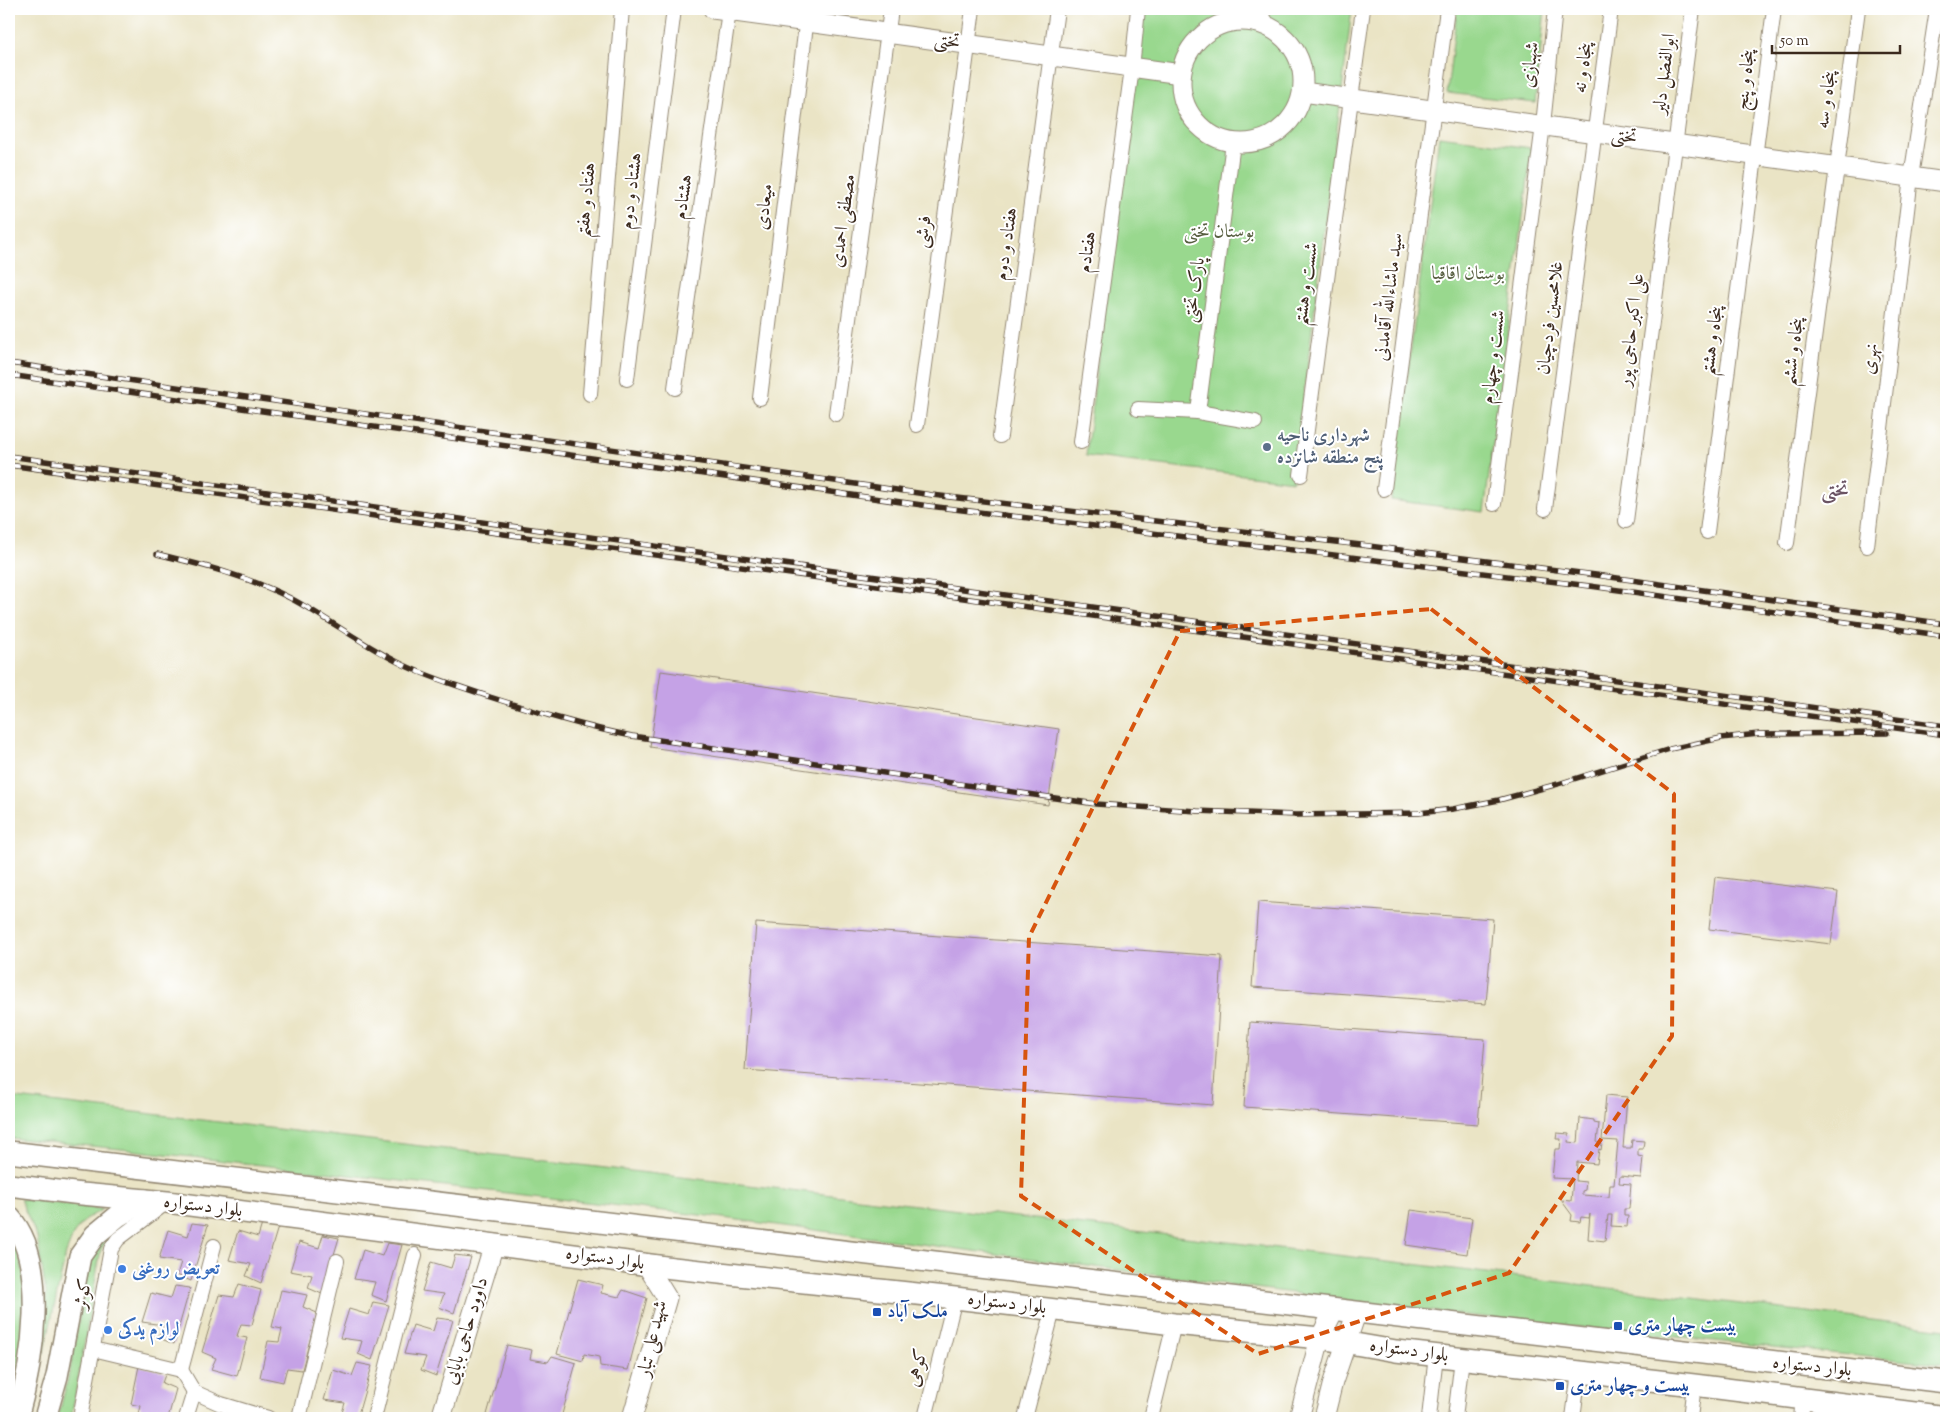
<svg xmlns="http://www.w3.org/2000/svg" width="1955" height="1427" font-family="'Sorts Mill Goudy',Amiri,serif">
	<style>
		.green { fill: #99d88e; stroke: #6a8156 }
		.building { fill: #c5a2e6 }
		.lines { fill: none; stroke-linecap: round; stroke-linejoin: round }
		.street-casing { stroke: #928772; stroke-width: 16 }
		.secondary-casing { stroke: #928772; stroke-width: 21 }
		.primary-casing { stroke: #928772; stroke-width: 24 }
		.street { stroke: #fff; stroke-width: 14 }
		.secondary { stroke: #fff; stroke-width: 19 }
		.primary { stroke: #fff; stroke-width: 21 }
		.rail-casing { stroke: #3b2a1e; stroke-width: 5.5 }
		.rail { stroke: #fff; stroke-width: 4; stroke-dasharray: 11; stroke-linecap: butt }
		.marked { fill: none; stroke: #d7540e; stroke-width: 4; stroke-dasharray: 10 6; stroke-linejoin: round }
		.service-dot { fill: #5c6f8a; stroke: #fff; stroke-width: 2 }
		.shop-dot { fill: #3f7fe0; stroke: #fff; stroke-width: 2 }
		.transit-dot { fill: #1a4fb4; stroke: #fff; stroke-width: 2 }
		.labels { text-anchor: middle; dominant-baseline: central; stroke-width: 4; stroke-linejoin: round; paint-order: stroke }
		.street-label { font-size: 19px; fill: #3b2a1e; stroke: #fff }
		.park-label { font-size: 19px; fill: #575e40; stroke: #fff }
		.service-label { font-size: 19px; font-weight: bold; fill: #4e5e75; stroke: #fff; text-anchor: start }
		.shop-label { font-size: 19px; font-weight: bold; fill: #366cbe; stroke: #fff; text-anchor: start }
		.transit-label { font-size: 19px; font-weight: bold; fill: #164399; stroke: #fff; text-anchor: start }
		.neighbourhood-label { font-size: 20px; font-weight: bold; fill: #6b5464; stroke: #fff }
	</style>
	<rect width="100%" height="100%" fill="#fff"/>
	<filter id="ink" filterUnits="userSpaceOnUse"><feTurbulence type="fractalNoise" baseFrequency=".02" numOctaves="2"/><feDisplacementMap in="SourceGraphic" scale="10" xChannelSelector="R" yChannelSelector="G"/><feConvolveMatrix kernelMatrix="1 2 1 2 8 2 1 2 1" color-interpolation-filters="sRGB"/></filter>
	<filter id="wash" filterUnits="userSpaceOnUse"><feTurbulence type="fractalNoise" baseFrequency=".0096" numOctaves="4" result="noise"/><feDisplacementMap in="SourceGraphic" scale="20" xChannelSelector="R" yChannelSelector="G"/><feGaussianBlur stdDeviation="1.12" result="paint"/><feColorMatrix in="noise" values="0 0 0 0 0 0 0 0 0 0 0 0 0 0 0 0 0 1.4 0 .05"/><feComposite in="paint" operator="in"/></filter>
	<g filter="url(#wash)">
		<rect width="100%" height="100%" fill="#eae4c5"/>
		<g class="green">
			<polygon points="1141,9 1352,9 1293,481 1086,456"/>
			<polygon points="1457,9 1545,9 1535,103 1447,93"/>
			<polygon points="1439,136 1532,148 1484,512 1391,500"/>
			<polygon points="9,1097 1404,1263 1946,1329 1946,1365 1445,1313 708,1216 121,1149 9,1138"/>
			<polygon points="20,1199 103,1209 86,1219 74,1233 66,1253 44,1353 46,1293 37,1237"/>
			<polygon points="126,1223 108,1239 101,1249 71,1418 58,1418 72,1361 88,1264 94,1249"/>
			<path d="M 9,1235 C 39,1280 20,1360 9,1409 Z"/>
		</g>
		<g id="blocks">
			<g class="building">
				<polygon points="661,671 1059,729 1048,805 650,747"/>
				<polygon points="1715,877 1838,892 1831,944 1709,929"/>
				<polygon points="1258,902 1493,919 1486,1004 1252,987"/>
				<polygon points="756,923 1222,956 1213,1105 745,1070"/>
				<polygon points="1250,1022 1485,1039 1478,1124 1244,1107"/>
				<polygon points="1606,1095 1627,1097 1623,1148 1631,1148 1632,1140 1644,1141 1643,1149 1638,1149 1638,1156 1643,1157 1641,1178 1620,1176 1619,1183 1631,1184 1629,1209 1624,1209 1624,1216 1628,1216 1627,1227 1611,1226 1612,1215 1608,1215 1605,1241 1588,1239 1590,1214 1589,1218 1581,1217 1580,1222 1571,1221 1572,1215 1561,1200 1571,1201 1573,1179 1552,1178 1555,1149 1560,1149 1561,1139 1556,1139 1557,1133 1569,1134 1568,1142 1578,1143 1580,1118 1594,1120 1594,1123 1599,1124 1597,1142 1602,1144 1601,1150 1599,1149 1597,1164 1577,1162 1576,1181 1586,1182 1585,1190 1582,1191 1582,1195 1609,1197 1610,1185 1614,1185 1618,1141 1602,1140"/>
				<polygon points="1411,1210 1472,1218 1467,1254 1406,1245"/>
				<polygon points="192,1223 208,1225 191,1281 177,1275 181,1262 159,1259 168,1230 188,1236"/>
				<polygon points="262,1224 278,1227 261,1283 246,1276 251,1264 229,1260 238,1231 258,1237"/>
				<polygon points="323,1235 339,1238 322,1294 308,1288 312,1275 290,1271 299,1242 319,1248"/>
				<polygon points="387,1243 402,1245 386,1301 371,1295 375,1282 354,1279 363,1250 382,1256"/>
				<polygon points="455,1255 471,1257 454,1313 439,1307 444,1294 422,1291 431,1262 451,1268"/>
				<polygon points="578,1279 603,1285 601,1293 619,1297 623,1290 647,1298 628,1370 600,1366 599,1357 584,1354 583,1361 557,1354"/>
				<polygon points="239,1284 261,1290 252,1325 241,1324 237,1336 247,1338 237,1376 211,1369 216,1358 202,1352 219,1295 234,1297"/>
				<polygon points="175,1286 190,1288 174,1344 159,1338 163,1325 142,1322 151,1293 171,1298"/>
				<polygon points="281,1290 307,1295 303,1307 317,1313 302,1370 287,1368 283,1382 260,1377 268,1341 279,1342 282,1329 272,1327"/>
				<polygon points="373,1302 389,1305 372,1360 358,1354 362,1341 340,1338 349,1309 369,1315"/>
				<polygon points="437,1318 453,1320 436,1376 421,1370 426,1357 404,1354 413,1325 433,1331"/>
				<polygon points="507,1345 532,1350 530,1359 548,1362 552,1356 576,1363 561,1418 486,1418"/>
				<polygon points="357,1363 372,1366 357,1418 347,1418 341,1416 345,1403 324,1400 333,1370 352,1376"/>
				<polygon points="139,1366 166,1372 162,1383 176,1389 168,1418 138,1418 141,1406 131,1404"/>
			</g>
		</g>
	</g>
	<g filter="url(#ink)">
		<use href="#blocks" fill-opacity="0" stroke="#928772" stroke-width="1"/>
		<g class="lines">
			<g class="street-casing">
				<g id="street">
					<polyline points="1260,9 1261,14 1269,26"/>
					<polyline points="1231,21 1240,9"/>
					<polyline points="627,379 674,9"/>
					<polyline points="675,388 729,11"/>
					<polyline points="590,394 622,9"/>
					<polyline points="760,398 808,9"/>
					<polyline points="1138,409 1198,412 1255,422"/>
					<polyline points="1198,412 1233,143"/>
					<polyline points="836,414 891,9"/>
					<polyline points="917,425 973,9"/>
					<polyline points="1000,436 1057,9"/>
					<polyline points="1081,442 1132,68 1138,9"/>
					<polyline points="1301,475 1363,9"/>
					<polyline points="1384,489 1447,9"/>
					<polyline points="1494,504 1543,125 1555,9"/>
					<polyline points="1545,509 1611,9"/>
					<polyline points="1626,521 1693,9"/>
					<polyline points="1707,532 1774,9"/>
					<polyline points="1787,543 1858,9"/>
					<polyline points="1867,546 1911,177 1937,9"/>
					<polyline points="93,1349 181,1370 194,1392 221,1404 268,1418"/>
					<polyline points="181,1370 214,1246"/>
					<polyline points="80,1418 111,1249 118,1239 167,1202"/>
					<polyline points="186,1418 194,1392"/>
					<polyline points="299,1418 337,1261"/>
					<polyline points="374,1418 415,1255"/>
					<polyline points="925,1418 955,1298"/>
					<polyline points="1025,1418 1053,1310"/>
					<polyline points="1151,1418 1174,1324"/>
					<polyline points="1429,1418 1436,1355"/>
					<polyline points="1455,1418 1462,1358"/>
					<polyline points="1573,1418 1579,1372"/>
					<polyline points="1690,1418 1694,1385"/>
					<polyline points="1801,1418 1803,1398"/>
				</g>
			</g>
			<g class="secondary-casing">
				<g id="secondary">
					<polyline points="713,9 1181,74"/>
					<circle cx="1242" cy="82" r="61"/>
					<polyline points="1303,92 1946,182"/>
					<polyline points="441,1418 494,1244"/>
					<polyline points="632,1418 667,1298 646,1264"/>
					<polyline points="1299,1418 1320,1338 1333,1312"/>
					<polyline points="1324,1418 1333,1382 1356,1314"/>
				</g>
			</g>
			<g class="primary-casing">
				<g id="primary">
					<path d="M 9,1152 C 655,1227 1300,1310 1946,1382"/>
					<polyline points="9,1185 82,1194 167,1202 673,1268 955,1298 1174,1324 1320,1338 1396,1351 1694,1385 1946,1417"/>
					<path d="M 9,1217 C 50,1261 32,1366 17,1418"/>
					<polyline points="45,1418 57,1376 80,1256 95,1235 118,1216 145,1200"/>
				</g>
			</g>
			<use href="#street" class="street"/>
			<use href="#secondary" class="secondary"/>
			<use href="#primary" class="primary"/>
			<g class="rail-casing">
				<g id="rail">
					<polyline points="9,363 932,495 1361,545 1596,575 1946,624"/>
					<polyline points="9,375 929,506 1590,586 1946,636"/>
					<polyline points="9,456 1946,726"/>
					<polyline points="9,465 1946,735"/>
					<path d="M 157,554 C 203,565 247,576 290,598 C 330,619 366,648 408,667 C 434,679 462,687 490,697 C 537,712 584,727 632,736 L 1096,804 L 1197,811 L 1296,815 L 1419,813 L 1453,809 L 1499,800 L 1558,784 L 1670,749 L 1721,738 L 1759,734 L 1887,733"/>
				</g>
			</g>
			<use href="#rail" class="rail"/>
		</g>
	</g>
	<path class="marked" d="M 1431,609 L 1674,794 L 1672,1036 L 1509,1273 L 1258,1354 L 1021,1196 L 1029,937 L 1180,631 Z"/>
	<circle class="service-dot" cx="1267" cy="447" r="5"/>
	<g class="shop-dot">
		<circle cx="122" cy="1269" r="5"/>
		<circle cx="108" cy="1330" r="5"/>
	</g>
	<g class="transit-dot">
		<rect x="872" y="1307" width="10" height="10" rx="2.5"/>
		<rect x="1613" y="1321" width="10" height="10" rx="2.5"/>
		<rect x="1555" y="1381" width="10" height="10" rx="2.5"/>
	</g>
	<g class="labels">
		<g class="street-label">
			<text transform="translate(947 42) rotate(8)">تختی</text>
			<text transform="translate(1531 65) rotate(-84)">شهبازی</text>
			<text transform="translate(1584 68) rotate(-82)">پنجاه و نه</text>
			<text transform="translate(1665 74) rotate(-83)">ابوالفضل دلیر</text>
			<text transform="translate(1746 80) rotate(-83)">پنجاه و پنج</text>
			<text transform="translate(1827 100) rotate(-82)">پنجاه و سه</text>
			<text transform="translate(1624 137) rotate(8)">تختی</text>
			<text transform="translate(632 191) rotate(-83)">هشتاد و دوم</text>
			<text transform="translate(684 197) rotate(-82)">هشتادم</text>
			<text transform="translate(587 200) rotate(-85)">هفتاد و هفتم</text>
			<text transform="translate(765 207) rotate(-83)">میعادی</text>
			<text transform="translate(844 221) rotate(-82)">مصطفی احمدی</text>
			<text transform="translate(924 232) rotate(-82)">فرشی</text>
			<text transform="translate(1007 244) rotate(-82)">هفتاد و دوم</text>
			<text transform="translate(1088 252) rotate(-82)">هفتادم</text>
			<text transform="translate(1307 284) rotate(-82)">شست و هشتم</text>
			<text transform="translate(1195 290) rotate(-82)">پارک تختی</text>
			<text transform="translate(1390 297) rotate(-83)">سید ماشاءالله آقامدنی</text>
			<text transform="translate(1551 318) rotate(-83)">غلامحسین فردچیان</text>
			<text transform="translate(1632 330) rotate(-83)">علی اکبر حاجی پور</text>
			<text transform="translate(1713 341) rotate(-82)">پنجاه و هشتم</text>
			<text transform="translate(1794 352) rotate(-82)">پنجاه و ششم</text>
			<text transform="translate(1494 357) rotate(-83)">شست و چهارم</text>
			<text transform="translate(1871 359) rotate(-83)">نهری</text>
			<text transform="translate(203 1207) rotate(7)">بلوار دستواره</text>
			<text transform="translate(605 1259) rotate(8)">بلوار دستواره</text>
			<text transform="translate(84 1294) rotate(-80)">کوثر</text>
			<text transform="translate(1007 1304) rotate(7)">بلوار دستواره</text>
			<text transform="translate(467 1331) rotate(-73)">داوود حاجی بابایی</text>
			<text transform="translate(653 1339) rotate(-77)">شهید علی تبار</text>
			<text transform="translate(1409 1351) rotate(8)">بلوار دستواره</text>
			<text transform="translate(1812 1367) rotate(6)">بلوار دستواره</text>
			<text transform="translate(918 1368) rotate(-76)">کوهی</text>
		</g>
		<g class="park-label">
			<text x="1219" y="232">بوستان تختی</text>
			<text x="1468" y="274">بوستان اقاقیا</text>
		</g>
		<g class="service-label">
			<text x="1277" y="436">شهرداری ناحیه<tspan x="1277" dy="22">پنج منطقه شانزده</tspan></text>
		</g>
		<g class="shop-label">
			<text x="132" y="1269">تعویض روغنی</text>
			<text x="118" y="1330">لوازم یدکی</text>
		</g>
		<g class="transit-label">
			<text x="887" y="1312">ملک آباد</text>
			<text x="1628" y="1326">بیست چهار متری</text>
			<text x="1570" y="1386">بیست و چهار متری</text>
		</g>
		<g class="neighbourhood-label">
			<text x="1835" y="491">تختی</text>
		</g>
	</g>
	<rect width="1955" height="1427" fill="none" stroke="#fff" stroke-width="30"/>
	<path d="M1772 45v8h128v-8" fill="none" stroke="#3b2a1e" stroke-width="2.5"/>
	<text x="1780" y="45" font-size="15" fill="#3b2a1e" stroke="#ffffff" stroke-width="4" paint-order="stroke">50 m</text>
</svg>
